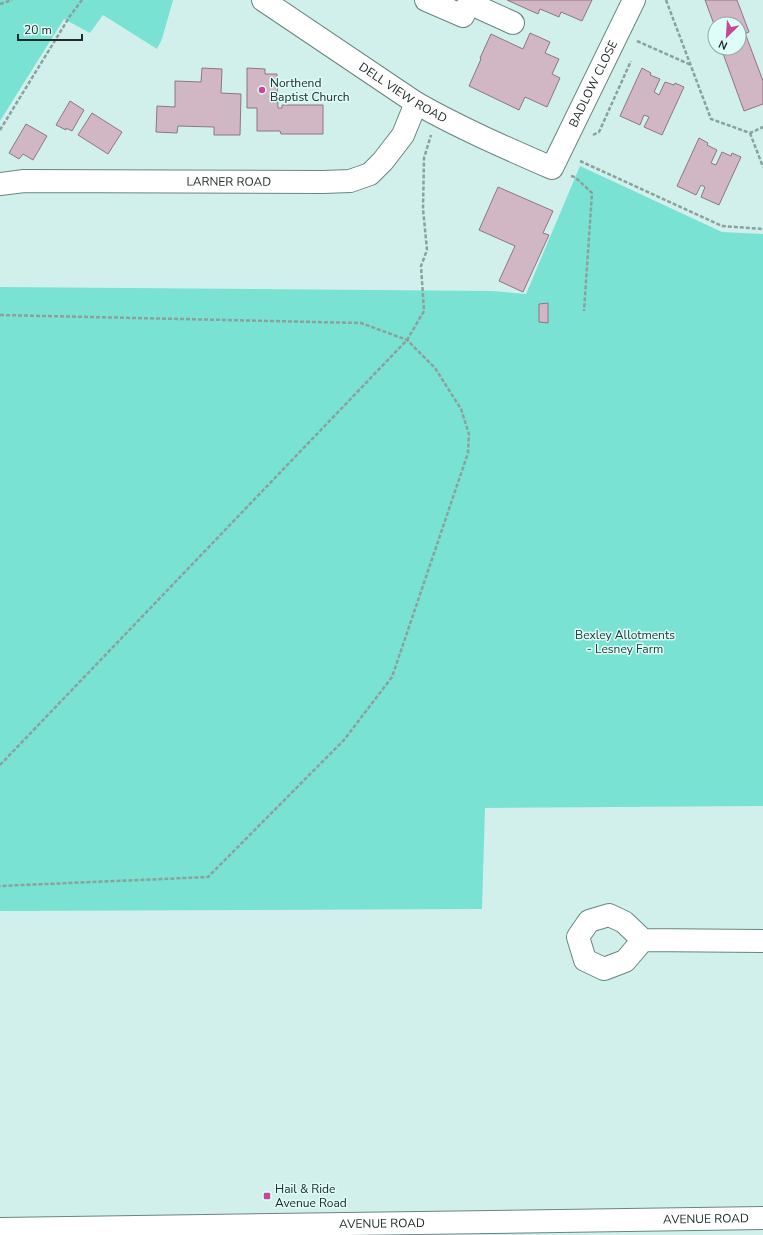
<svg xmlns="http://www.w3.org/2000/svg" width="763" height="1235" font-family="'Nunito Sans',sans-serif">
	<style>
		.green { fill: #79e2d3 }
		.building { fill: #d0b7c3; stroke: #8d7782 }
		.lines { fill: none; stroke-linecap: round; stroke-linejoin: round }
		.minor-casing { stroke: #698580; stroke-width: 24 }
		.path { stroke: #8aa19d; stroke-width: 2.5; stroke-dasharray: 4 2; stroke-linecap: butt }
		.minor { stroke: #fff; stroke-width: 22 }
		.poi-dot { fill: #c74895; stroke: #dffdf8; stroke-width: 1.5 }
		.labels { text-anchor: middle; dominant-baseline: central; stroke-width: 3; stroke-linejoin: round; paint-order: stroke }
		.poi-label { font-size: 12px; fill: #202c2a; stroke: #dffdf8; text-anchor: start }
		.street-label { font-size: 12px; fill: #202c2a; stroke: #dffdf8 }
		.park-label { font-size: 12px; fill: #223b37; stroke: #dffdf8 }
	</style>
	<rect width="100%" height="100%" fill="#d2f0eb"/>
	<g class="green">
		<polygon points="0,0 173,0 162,39 157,49 103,15 90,33 64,19 0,121"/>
		<polygon points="580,166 722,232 763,234 763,806 485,808 482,909 0,911 0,287 492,291 526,294"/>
	</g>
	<g class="building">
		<polygon points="507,0 592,0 582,21 561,12 559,17 540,9 538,14"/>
		<polygon points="705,0 737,0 749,32 739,36 739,24 715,24 715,27"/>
		<polygon points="530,33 550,42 545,53 559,59 552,74 560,78 547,107 525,97 519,110 469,86 481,59 480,58 491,34 523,49"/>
		<polygon points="745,33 763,81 763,104 744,111 721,48 739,48 739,36"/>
		<polygon points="202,68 222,69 221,93 241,94 240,135 214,135 214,127 178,126 177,133 156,132 157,106 175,107 175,81 201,82"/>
		<polygon points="247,68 265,69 265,74 277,74 278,108 282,108 282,105 323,105 323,134 281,134 280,131 257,131 257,108 247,108"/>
		<polygon points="642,68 651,73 650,75 660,79 654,92 659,95 665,82 674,85 675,83 684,87 662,135 644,127 649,117 644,115 640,125 620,116"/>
		<polygon points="70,101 84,110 72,131 66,128 66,130 56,125"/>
		<polygon points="92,113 122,132 108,154 78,135"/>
		<polygon points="26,124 47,136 33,160 23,154 19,159 9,153"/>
		<polygon points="699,138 708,143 707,145 717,150 711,163 716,165 722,152 731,156 732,153 741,157 719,205 701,197 705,187 701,185 696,195 677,186"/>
		<polygon points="498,187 553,211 543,233 549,235 523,292 499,281 515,246 479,230"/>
		<polygon points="548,303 548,323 539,322 539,304"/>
	</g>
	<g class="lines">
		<g class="minor-casing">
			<g id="minor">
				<path id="s1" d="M 263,0 L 416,103 C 460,128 506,148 552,168 L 634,0"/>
				<polyline points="426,0 463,16 470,0"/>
				<polyline points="469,3 513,23"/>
				<path id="s2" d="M 0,184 L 24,181 L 323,182 L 350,181 L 370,174 L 383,161 L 403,135 L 416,103"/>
				<polyline points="643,940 625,961 604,969 585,960 578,937 589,921 609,915 624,922 643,940 763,941"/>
				<path id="s3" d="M 0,1229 L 763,1218"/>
			</g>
		</g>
		<g class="path">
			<polyline points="666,0 711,119 750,133 763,127"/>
			<polyline points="0,4 12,0"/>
			<polyline points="637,41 691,65"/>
			<polyline points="0,130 70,16 82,0"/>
			<polyline points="750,133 763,167"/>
			<polyline points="593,135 599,132 631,61"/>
			<polyline points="580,161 722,226 763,229"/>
			<polyline points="571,176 575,177 592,193 584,311"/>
			<polyline points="0,315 361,323 407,340 435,368 461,409 469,434 468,453 392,677 344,740 208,877 0,886"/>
			<polyline points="0,765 407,340 424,311 421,266 427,250 423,209 424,158 431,135"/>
		</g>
		<use href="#minor" class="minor"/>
	</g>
	<g class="poi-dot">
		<circle cx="262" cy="90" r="4"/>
		<rect x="263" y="1192" width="8" height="8" rx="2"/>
	</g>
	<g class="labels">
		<g class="poi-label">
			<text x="270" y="83">Northend<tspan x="270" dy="14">Baptist Church</tspan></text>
			<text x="275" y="1189">Hail &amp; Ride<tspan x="275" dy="14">Avenue Road</tspan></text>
		</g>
		<g class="street-label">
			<text stroke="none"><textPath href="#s1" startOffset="429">BADLOW CLOSE</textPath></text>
			<text stroke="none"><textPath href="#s1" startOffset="168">DELL VIEW ROAD</textPath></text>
			<text stroke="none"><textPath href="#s2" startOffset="229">LARNER ROAD</textPath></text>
			<text stroke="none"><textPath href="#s3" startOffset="706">AVENUE ROAD</textPath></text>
			<text stroke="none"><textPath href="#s3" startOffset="382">AVENUE ROAD</textPath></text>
		</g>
		<g class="park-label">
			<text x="625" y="635">Bexley Allotments<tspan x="625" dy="14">- Lesney Farm</tspan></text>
		</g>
	</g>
	<g transform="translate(727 36) rotate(205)"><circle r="19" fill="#dffdf8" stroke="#93a9a6"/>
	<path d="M0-3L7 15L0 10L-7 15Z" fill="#c74895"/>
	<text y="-6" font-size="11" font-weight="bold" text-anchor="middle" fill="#202c2a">N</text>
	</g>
	<path d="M18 34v6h64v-6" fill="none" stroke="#202c2a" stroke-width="2"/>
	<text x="24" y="34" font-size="12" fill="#202c2a" stroke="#dffdf8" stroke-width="3" paint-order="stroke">20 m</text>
</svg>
